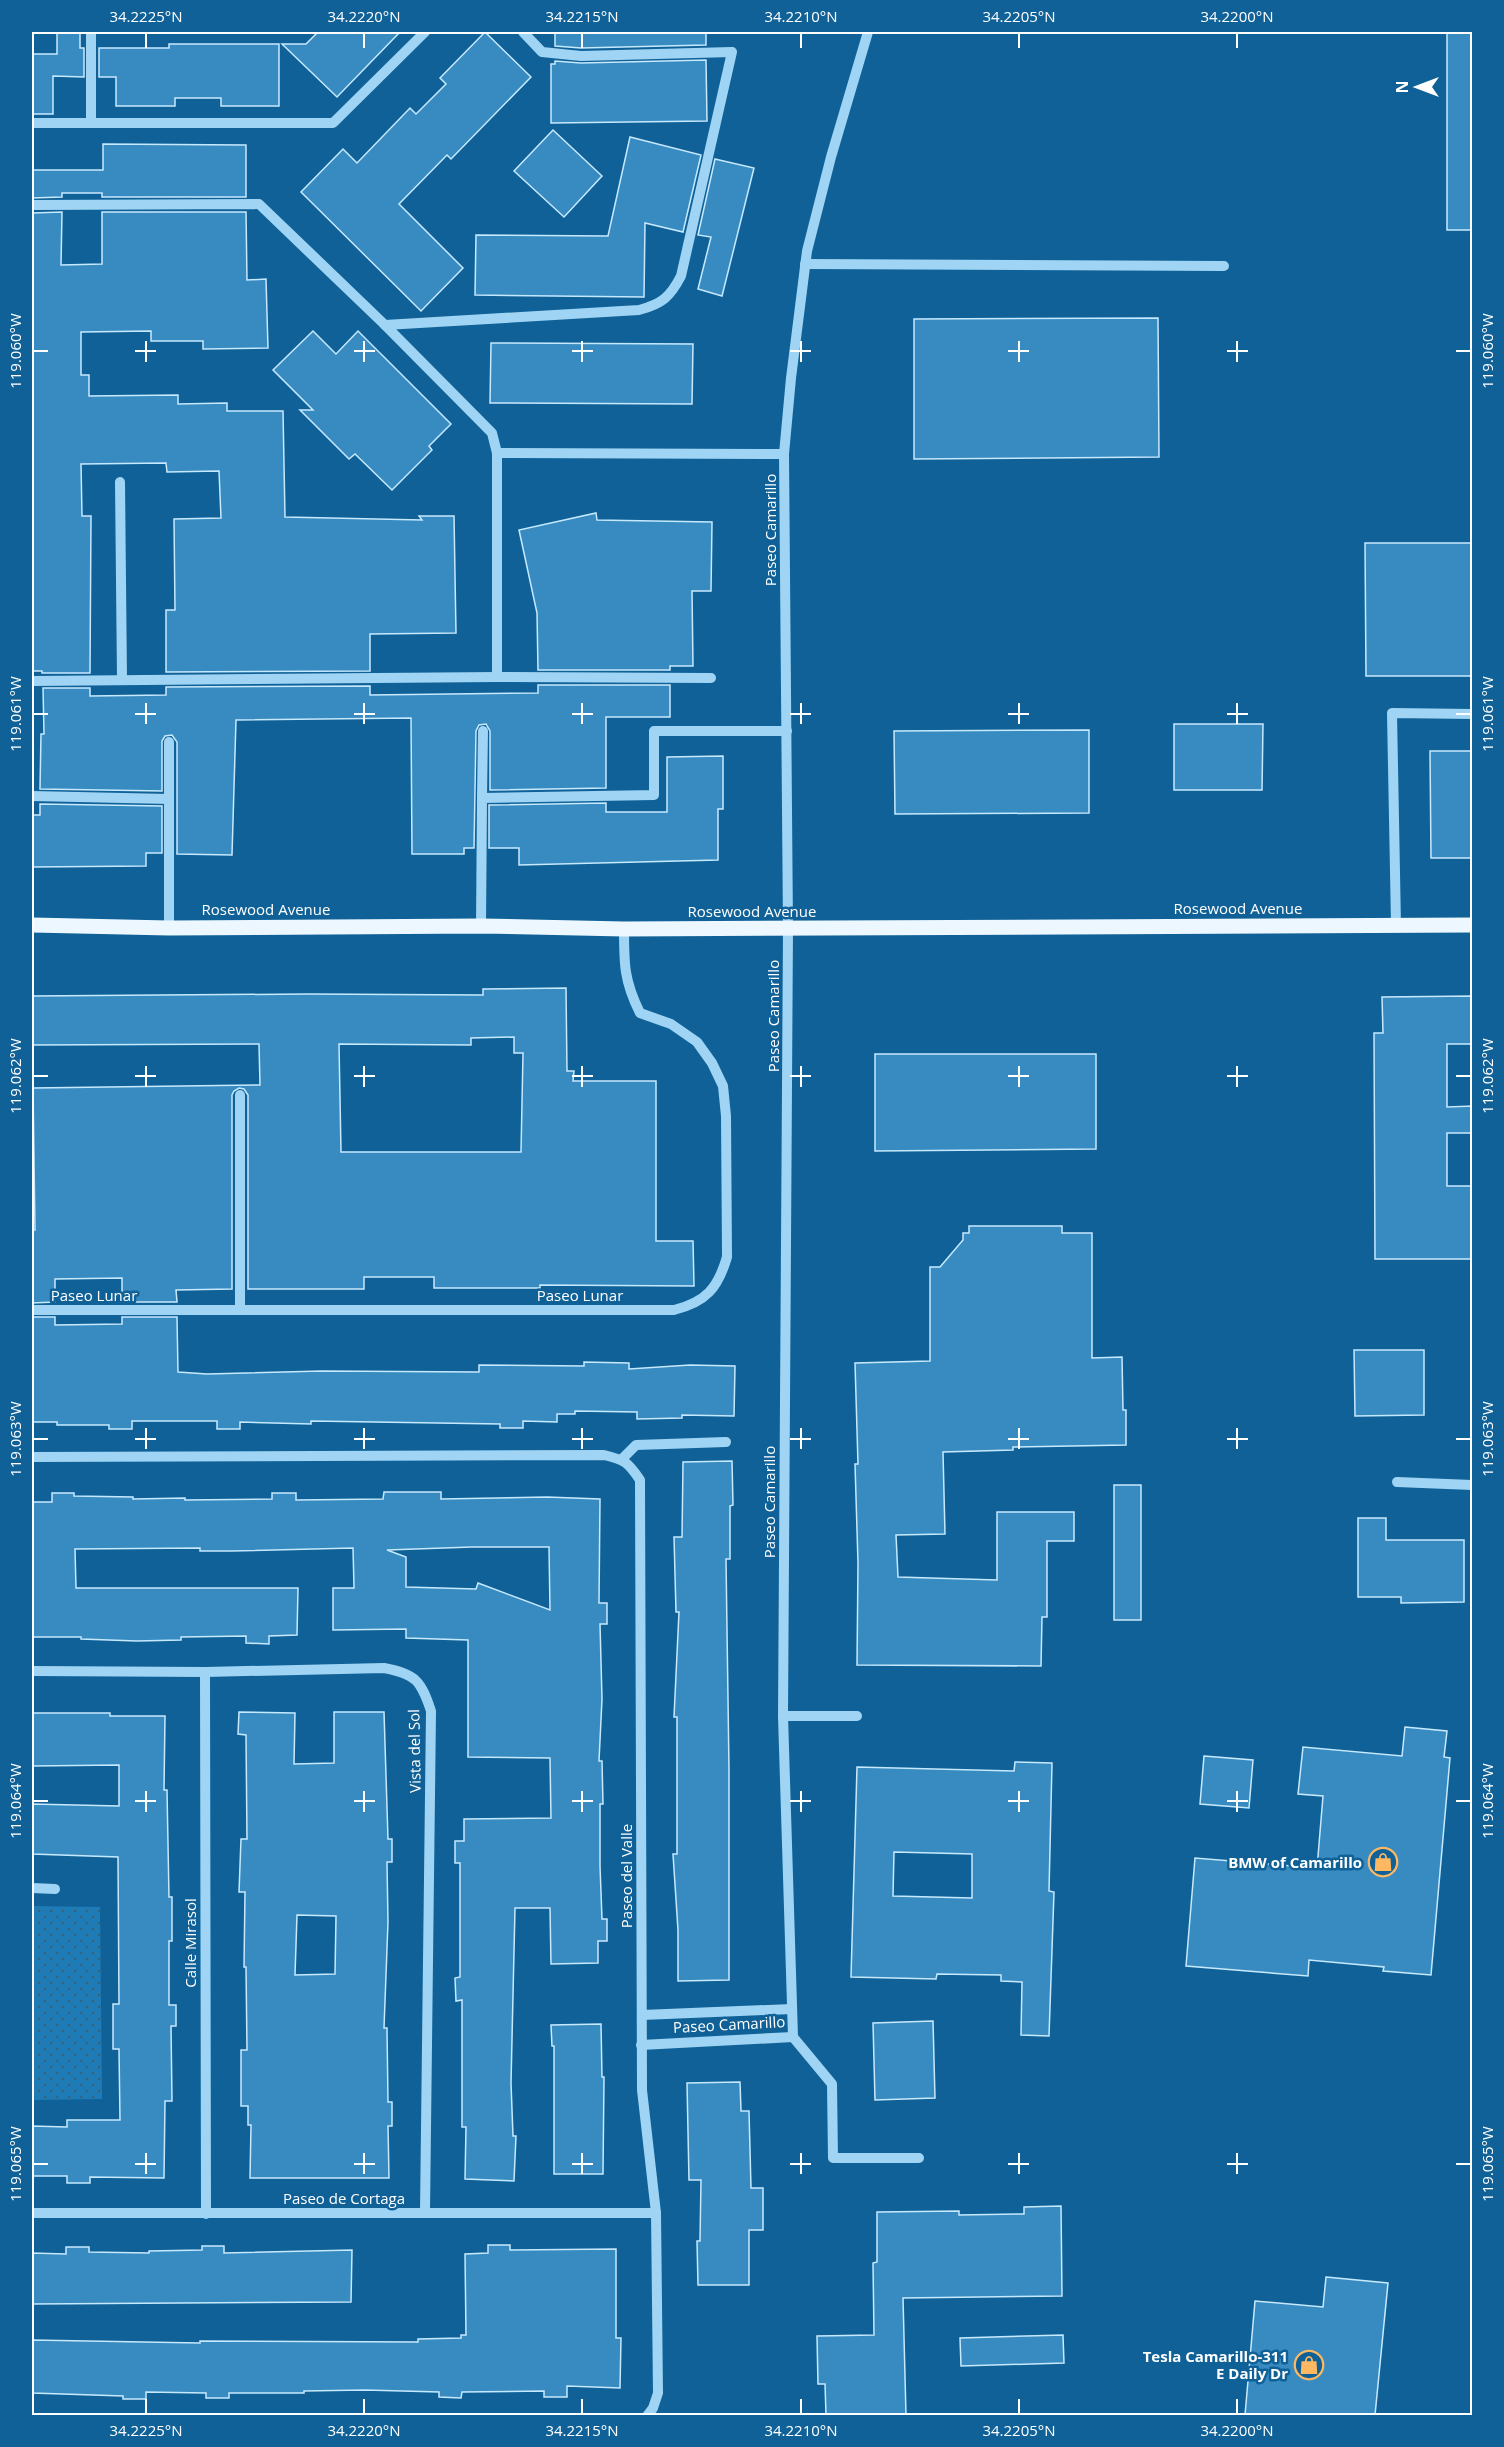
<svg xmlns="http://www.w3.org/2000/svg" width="1504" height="2447" font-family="'Open Sans',sans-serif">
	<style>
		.park { fill: url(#park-dots) }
		.building { fill: #388bc0; stroke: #c7e9fe; stroke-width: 1.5; fill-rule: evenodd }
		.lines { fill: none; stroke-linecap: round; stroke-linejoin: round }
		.minor { stroke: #9fd4f4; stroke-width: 10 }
		.major { stroke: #ecf7ff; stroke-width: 15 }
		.ticks { fill: none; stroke: #fff; stroke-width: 2 }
		.labels { text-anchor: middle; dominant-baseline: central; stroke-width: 5; stroke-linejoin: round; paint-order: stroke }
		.street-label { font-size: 15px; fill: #fff; stroke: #0f6197 }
		.poi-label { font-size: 15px; font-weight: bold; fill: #fff; stroke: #0f6197; text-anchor: end }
		.neatline { fill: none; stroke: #fff; stroke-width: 2 }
		.ticks-label { font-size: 15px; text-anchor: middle; fill: #fff }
	</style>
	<defs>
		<pattern id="park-dots" width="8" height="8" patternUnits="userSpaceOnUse" patternTransform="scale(1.5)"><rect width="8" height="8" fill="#1e7bb5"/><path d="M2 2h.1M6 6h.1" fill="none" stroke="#356480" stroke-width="1.8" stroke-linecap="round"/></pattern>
	</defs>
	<rect width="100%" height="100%" fill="#0f6197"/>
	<polygon class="park" points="32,1906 100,1907 102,2099 32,2100"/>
	<g class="building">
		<polygon points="57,32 80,32 80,48 84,48 84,77 53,76 53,114 32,114 32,54 57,54"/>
		<polygon points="318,32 400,32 337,97 282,44 306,44"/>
		<polygon points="485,32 531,77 451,159 447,155 399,204 463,268 421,311 301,192 343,149 357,163 410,108 416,114 446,84 440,78"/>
		<polygon points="555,32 706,32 706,45 581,48 555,46"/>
		<rect x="1447" y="32" width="26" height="198"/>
		<polygon points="169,44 279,44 279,106 221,106 221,98 175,98 175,106 116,106 116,77 99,77 99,48 169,48"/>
		<polygon points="706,60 707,121 551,123 551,64 555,64 555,61 581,63"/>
		<polygon points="553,130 602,176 564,217 514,171"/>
		<polygon points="630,137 701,155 683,232 645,223 644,297 475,295 476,235 608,236"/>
		<polygon points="103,144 246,145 246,197 102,197 102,193 62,193 62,197 32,198 32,170 103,170"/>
		<polygon points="715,159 754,168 722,296 698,289 711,237 698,235"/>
		<polygon points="32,213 62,212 61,265 102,264 102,212 246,212 247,280 266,279 268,348 203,349 203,341 151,341 151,331 81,332 81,375 89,375 89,396 178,395 178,404 227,403 227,411 283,411 285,517 422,520 419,516 454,516 456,633 370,634 370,671 166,672 166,610 175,610 174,519 221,518 219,471 167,472 166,463 81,464 82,516 91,516 90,673 42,673 42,671 32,671"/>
		<polygon points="1158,318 1159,457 914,459 914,319"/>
		<polygon points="313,331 336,354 358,331 451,424 429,446 432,450 392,490 355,454 349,459 300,410 313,410 273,370"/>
		<polygon points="491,343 693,344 692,404 490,403"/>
		<polygon points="596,513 597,520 712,522 711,591 692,591 693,666 670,666 670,670 538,670 537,613 519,530"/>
		<polygon points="1365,543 1471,543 1473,676 1366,676"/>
		<polygon points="538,685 670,685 670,717 606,717 606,788 490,790 490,731 486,724 479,725 476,731 474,848 464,848 464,854 412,854 411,718 236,720 232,855 177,854 177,742 172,735 165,736 162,741 162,791 40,789 41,734 44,734 43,688 90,688 90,696 166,695 166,687 370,686 370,695 538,693"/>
		<polygon points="1174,724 1263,724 1262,790 1174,790"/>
		<polygon points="1089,730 1089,813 895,814 894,731"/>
		<polygon points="1430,751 1473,751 1473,858 1431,858"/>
		<polygon points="723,756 723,809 718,809 718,860 519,865 519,848 489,848 489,805 606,803 606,812 667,812 667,757"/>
		<polygon points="40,804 162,806 162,853 146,853 146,866 32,867 32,815 40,815"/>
		<path d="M 566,988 L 567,1071 L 574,1071 L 573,1081 L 656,1081 L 656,1241 L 693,1241 L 694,1286 L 540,1285 L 540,1288 L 434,1288 L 434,1277 L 364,1277 L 364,1289 L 248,1289 L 248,1095 L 244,1089 L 239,1088 L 234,1091 L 232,1095 L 232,1289 L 176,1290 L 177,1302 L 122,1302 L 122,1278 L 55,1279 L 55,1302 L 32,1303 L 32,1230 L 35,1230 L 33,1088 L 260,1085 L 259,1044 L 32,1045 L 32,996 L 307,994 L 483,995 L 483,989 ZM 514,1037 L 514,1053 L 523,1053 L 521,1152 L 341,1152 L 339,1044 L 471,1045 L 471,1038 Z"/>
		<polygon points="1473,996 1473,1044 1447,1044 1447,1107 1473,1106 1473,1133 1447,1133 1447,1186 1473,1186 1473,1259 1375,1259 1374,1033 1383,1033 1382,997"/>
		<polygon points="875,1054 1096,1054 1096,1149 875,1151"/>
		<polygon points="969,1226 1062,1226 1062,1233 1092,1233 1092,1358 1122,1357 1123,1410 1126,1410 1126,1445 1013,1447 1013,1450 943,1452 945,1534 896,1535 898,1577 997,1580 997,1512 1074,1512 1074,1541 1047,1541 1047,1617 1042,1617 1041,1666 857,1665 858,1563 855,1464 858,1464 855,1363 930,1361 930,1267 940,1267 963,1240 963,1233 969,1233"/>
		<polygon points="32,1317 55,1317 55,1325 122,1324 122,1317 177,1317 178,1372 207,1374 322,1371 479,1372 479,1365 584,1366 584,1362 629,1363 629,1369 690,1365 735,1366 734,1416 682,1415 682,1418 637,1419 637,1412 575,1411 575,1414 557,1414 557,1422 523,1421 523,1428 500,1428 500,1424 311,1421 311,1424 240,1422 240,1429 217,1429 217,1421 132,1421 132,1429 109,1429 109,1425 57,1425 57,1422 32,1422"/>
		<polygon points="1354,1350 1424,1350 1424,1415 1355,1416"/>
		<polygon points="732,1461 733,1505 730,1506 730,1559 726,1559 729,1769 729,1980 678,1981 678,1930 673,1854 677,1854 677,1717 674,1717 679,1612 676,1612 674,1537 682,1537 683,1462"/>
		<rect x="1114" y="1485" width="27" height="135"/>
		<path d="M 384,1492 L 441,1492 L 441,1499 L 547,1497 L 600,1499 L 599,1603 L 607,1603 L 607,1624 L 600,1624 L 602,1699 L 599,1761 L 602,1761 L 603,1804 L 600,1804 L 600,1866 L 602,1919 L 607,1919 L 607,1941 L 598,1941 L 598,1963 L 551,1964 L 550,1908 L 515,1908 L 511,2083 L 513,2136 L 516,2136 L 514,2181 L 465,2179 L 466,2127 L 462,2127 L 462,2000 L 456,2001 L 455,1978 L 460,1977 L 460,1863 L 455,1863 L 455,1841 L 464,1841 L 464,1819 L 551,1818 L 550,1758 L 468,1757 L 468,1640 L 406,1638 L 406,1629 L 333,1630 L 333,1588 L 354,1588 L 353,1548 L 231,1551 L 200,1551 L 200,1548 L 75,1549 L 76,1588 L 298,1588 L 297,1635 L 269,1636 L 269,1644 L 246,1643 L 246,1636 L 181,1637 L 181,1640 L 137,1641 L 81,1639 L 81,1637 L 32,1637 L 32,1502 L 52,1502 L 52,1493 L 74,1493 L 74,1496 L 133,1497 L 133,1499 L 185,1498 L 185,1500 L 272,1499 L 272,1493 L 296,1493 L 296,1500 L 383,1499 ZM 472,1547 L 549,1547 L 550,1610 L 478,1583 L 476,1589 L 406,1587 L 406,1557 L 387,1550 Z"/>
		<polygon points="1358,1518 1386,1518 1386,1540 1464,1540 1464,1602 1401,1603 1401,1597 1358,1597"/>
		<path d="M 239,1712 L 295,1713 L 294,1764 L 334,1763 L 334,1712 L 384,1712 L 388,1839 L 392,1839 L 392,1862 L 387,1862 L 388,1922 L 384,2028 L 387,2028 L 388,2102 L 392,2102 L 392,2126 L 388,2126 L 389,2178 L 250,2178 L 251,2125 L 248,2125 L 248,2106 L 241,2106 L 241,2050 L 247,2050 L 246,1967 L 244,1967 L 245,1892 L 239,1892 L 241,1839 L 247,1839 L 246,1735 L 238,1734 ZM 297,1915 L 336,1916 L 335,1974 L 295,1975 Z"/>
		<polygon points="32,1713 110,1713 110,1716 165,1716 164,1790 167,1790 169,1897 172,1897 172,1941 169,1941 169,2005 176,2005 176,2026 171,2026 172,2101 165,2101 164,2178 90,2177 90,2183 67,2183 67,2176 32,2176 32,2126 67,2127 67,2120 120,2120 119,2049 113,2049 113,2004 119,2004 118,1857 32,1854 32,1804 119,1806 119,1765 32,1766"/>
		<polygon points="1405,1727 1447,1731 1444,1757 1450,1758 1431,1975 1383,1971 1384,1967 1309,1960 1308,1976 1186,1966 1195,1858 1317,1868 1323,1796 1298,1794 1303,1747 1402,1756"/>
		<polygon points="1204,1756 1253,1760 1249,1808 1200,1804"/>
		<path d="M 1015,1762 L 1052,1763 L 1049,1891 L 1054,1892 L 1049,2036 L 1021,2035 L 1022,1982 L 1001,1981 L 1001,1975 L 937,1974 L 936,1979 L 851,1977 L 857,1767 L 1014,1771 ZM 894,1852 L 972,1854 L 972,1898 L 893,1896 Z"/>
		<polygon points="933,2021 935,2098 875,2100 873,2023"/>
		<polygon points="601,2024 602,2077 604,2077 603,2174 554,2174 554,2046 552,2046 551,2025"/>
		<polygon points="740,2082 741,2111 749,2111 751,2188 763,2188 763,2230 749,2230 749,2285 698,2285 697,2241 700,2241 701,2180 689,2180 687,2083"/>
		<polygon points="1061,2206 1062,2296 903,2298 906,2415 826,2415 825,2384 818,2384 817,2336 874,2335 873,2263 877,2262 877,2212 959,2211 959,2215 1024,2214 1024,2207"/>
		<polygon points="488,2245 510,2245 510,2250 616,2249 616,2338 621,2338 620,2388 567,2386 567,2397 544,2397 544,2391 462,2392 461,2398 439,2397 439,2392 365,2390 304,2391 304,2393 229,2393 229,2398 206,2398 206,2393 146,2392 146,2399 123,2399 123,2396 32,2393 32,2340 200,2343 200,2341 418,2342 418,2339 461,2338 461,2335 466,2335 465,2254 488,2253"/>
		<polygon points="202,2246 224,2246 224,2253 352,2250 351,2302 32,2304 32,2253 66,2254 66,2247 89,2247 89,2252 149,2253 149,2251 202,2250"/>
		<polygon points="1326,2277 1388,2283 1375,2415 1245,2415 1255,2301 1323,2307"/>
		<polygon points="1063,2335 1064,2363 961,2366 960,2338"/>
	</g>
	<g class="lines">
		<g class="minor">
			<polyline points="91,32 91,123"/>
			<polyline points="32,123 333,123 425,32"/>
			<polyline points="32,205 259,204 385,325 492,433 497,453 497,677 711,678"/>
			<polyline points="805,264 1224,266"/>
			<path d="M 385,325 L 639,310 C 662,304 670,297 681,276 L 732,52 L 581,56 L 542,52 L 523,32"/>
			<polyline points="497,453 784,454"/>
			<polyline points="120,482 122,680"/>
			<polyline points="32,681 497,677"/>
			<polyline points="169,742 169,928"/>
			<polyline points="32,796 169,799"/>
			<polyline points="482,798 483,731"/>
			<polyline points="1396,925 1392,713 1472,714"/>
			<polyline points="481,926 482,798 654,795 654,731 787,731"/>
			<polyline points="240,1309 240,1095"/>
			<path d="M 32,1310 L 674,1310 C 706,1302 718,1288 727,1257 L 726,1116 L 723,1086 L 712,1063 L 697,1042 L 671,1024 L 640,1013 C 624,981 624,964 624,929"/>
			<path d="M 32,1457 L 604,1455 C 625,1460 628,1462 640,1480 L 642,2090 L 656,2213 L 658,2393 L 653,2408 L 647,2416"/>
			<polyline points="622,1459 636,1445 726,1442"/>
			<polyline points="1397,1482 1472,1485"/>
			<path d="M 32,1671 L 205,1672 L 384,1668 C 416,1674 421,1681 431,1711 L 425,2212"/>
			<polyline points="205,1672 206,2214"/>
			<polyline points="783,1716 857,1716"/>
			<polyline points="32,1888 55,1889"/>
			<polyline points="642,2015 792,2009"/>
			<polyline points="793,2037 783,1716 788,928 784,454 791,378 807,251 831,157 868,32"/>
			<polyline points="793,2037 832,2084 833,2158 919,2158"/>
			<polyline points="641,2045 793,2037"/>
			<polyline points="32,2213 656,2213"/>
		</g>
		<polyline class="major" points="32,925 169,928 481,926 624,929 1472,925"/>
	</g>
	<path class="ticks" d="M 146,33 L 146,48M 364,33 L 364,48M 582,33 L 582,48M 801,33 L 801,48M 1019,33 L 1019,48M 1237,33 L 1237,48M 146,341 L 146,362M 364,341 L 364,362M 582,341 L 582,362M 801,341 L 801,362M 1019,341 L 1019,362M 1237,341 L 1237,362M 33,351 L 48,351M 135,351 L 156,351M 354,351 L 375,351M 572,351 L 593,351M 790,351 L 811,351M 1008,351 L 1029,351M 1227,351 L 1248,351M 1456,351 L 1471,351M 146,703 L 146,724M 364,703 L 364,724M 582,703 L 582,724M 801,703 L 801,724M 1019,703 L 1019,724M 1237,703 L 1237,724M 33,714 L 48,714M 135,714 L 156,714M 354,714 L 375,714M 572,714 L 593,714M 790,714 L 811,714M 1008,714 L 1029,714M 1227,714 L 1248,714M 1456,714 L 1471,714M 146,1066 L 146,1087M 364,1066 L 364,1087M 582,1066 L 582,1087M 801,1066 L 801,1087M 1019,1066 L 1019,1087M 1237,1066 L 1237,1087M 33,1076 L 48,1076M 135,1076 L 156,1076M 354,1076 L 375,1076M 572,1076 L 593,1076M 790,1076 L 811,1076M 1008,1076 L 1029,1076M 1227,1076 L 1248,1076M 1456,1076 L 1471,1076M 146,1428 L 146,1449M 364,1428 L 364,1449M 582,1428 L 582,1449M 801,1428 L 801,1449M 1019,1428 L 1019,1449M 1237,1428 L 1237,1449M 33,1439 L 48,1439M 135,1439 L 156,1439M 354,1439 L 375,1439M 572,1439 L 593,1439M 790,1439 L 811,1439M 1008,1439 L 1029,1439M 1227,1439 L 1248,1439M 1456,1439 L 1471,1439M 146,1791 L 146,1812M 364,1791 L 364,1812M 582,1791 L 582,1812M 801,1791 L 801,1812M 1019,1791 L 1019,1812M 1237,1791 L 1237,1812M 33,1801 L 48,1801M 135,1801 L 156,1801M 354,1801 L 375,1801M 572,1801 L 593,1801M 790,1801 L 811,1801M 1008,1801 L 1029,1801M 1227,1801 L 1248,1801M 1456,1801 L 1471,1801M 146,2153 L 146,2174M 364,2153 L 364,2174M 582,2153 L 582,2174M 801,2153 L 801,2174M 1019,2153 L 1019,2174M 1237,2153 L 1237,2174M 33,2164 L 48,2164M 135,2164 L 156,2164M 354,2164 L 375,2164M 572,2164 L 593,2164M 790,2164 L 811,2164M 1008,2164 L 1029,2164M 1227,2164 L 1248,2164M 1456,2164 L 1471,2164M 146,2399 L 146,2414M 364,2399 L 364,2414M 582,2399 L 582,2414M 801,2399 L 801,2414M 1019,2399 L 1019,2414M 1237,2399 L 1237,2414"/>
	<defs>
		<g id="shop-ring" transform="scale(1.5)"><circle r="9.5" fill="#0f6197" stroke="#ffb862" stroke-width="1.5"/><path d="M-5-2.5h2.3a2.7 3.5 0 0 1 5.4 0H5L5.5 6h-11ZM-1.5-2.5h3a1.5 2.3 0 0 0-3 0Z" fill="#ffb862"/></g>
	</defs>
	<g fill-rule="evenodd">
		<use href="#shop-ring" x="1383" y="1862"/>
		<use href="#shop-ring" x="1309" y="2365"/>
	</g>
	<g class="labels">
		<g class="street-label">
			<text transform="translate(770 530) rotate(-90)">Paseo Camarillo</text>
			<text x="1238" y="908">Rosewood Avenue</text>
			<text x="266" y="909">Rosewood Avenue</text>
			<text x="752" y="911">Rosewood Avenue</text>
			<text transform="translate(773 1016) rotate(-90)">Paseo Camarillo</text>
			<text x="94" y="1295">Paseo Lunar</text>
			<text x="580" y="1295">Paseo Lunar</text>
			<text transform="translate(769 1502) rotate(-90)">Paseo Camarillo</text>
			<text transform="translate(414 1751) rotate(-91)">Vista del Sol</text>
			<text transform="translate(626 1876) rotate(-90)">Paseo del Valle</text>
			<text transform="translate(190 1943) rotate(-90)">Calle Mirasol</text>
			<text transform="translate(729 2024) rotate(-3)">Paseo Camarillo</text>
			<text x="344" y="2198">Paseo de Cortaga</text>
		</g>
		<g class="poi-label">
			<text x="1362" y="1862">BMW of Camarillo</text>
			<text x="1288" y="2356">Tesla Camarillo-311<tspan x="1288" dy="17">E Daily Dr</tspan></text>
		</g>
	</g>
	<rect width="1504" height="2447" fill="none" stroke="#0f6197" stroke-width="66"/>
	<g transform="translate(1417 87) rotate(270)" stroke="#0f6197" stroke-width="4.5" paint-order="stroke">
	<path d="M0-4.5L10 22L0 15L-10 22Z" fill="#ffffff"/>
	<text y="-9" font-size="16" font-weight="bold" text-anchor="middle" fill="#ffffff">N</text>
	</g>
	<rect x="33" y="33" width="1438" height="2381" class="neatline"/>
	<g class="ticks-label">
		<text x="146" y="22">34.2225°N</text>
		<text x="364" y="22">34.2220°N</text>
		<text x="582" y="22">34.2215°N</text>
		<text x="801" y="22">34.2210°N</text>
		<text x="1019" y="22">34.2205°N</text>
		<text x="1237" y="22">34.2200°N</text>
		<text transform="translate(1488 351) rotate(-90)" y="5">119.060°W</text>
		<text transform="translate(16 351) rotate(-90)" y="5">119.060°W</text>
		<text transform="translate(1488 714) rotate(-90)" y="5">119.061°W</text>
		<text transform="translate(16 714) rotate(-90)" y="5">119.061°W</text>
		<text transform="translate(1488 1076) rotate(-90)" y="5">119.062°W</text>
		<text transform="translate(16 1076) rotate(-90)" y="5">119.062°W</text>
		<text transform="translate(1488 1439) rotate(-90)" y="5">119.063°W</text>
		<text transform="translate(16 1439) rotate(-90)" y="5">119.063°W</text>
		<text transform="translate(16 1801) rotate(-90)" y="5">119.064°W</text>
		<text transform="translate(1488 1801) rotate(-90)" y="5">119.064°W</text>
		<text transform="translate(16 2164) rotate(-90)" y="5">119.065°W</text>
		<text transform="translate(1488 2164) rotate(-90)" y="5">119.065°W</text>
		<text x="146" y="2436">34.2225°N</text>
		<text x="364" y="2436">34.2220°N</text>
		<text x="582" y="2436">34.2215°N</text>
		<text x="801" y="2436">34.2210°N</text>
		<text x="1019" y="2436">34.2205°N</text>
		<text x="1237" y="2436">34.2200°N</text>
	</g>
</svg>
